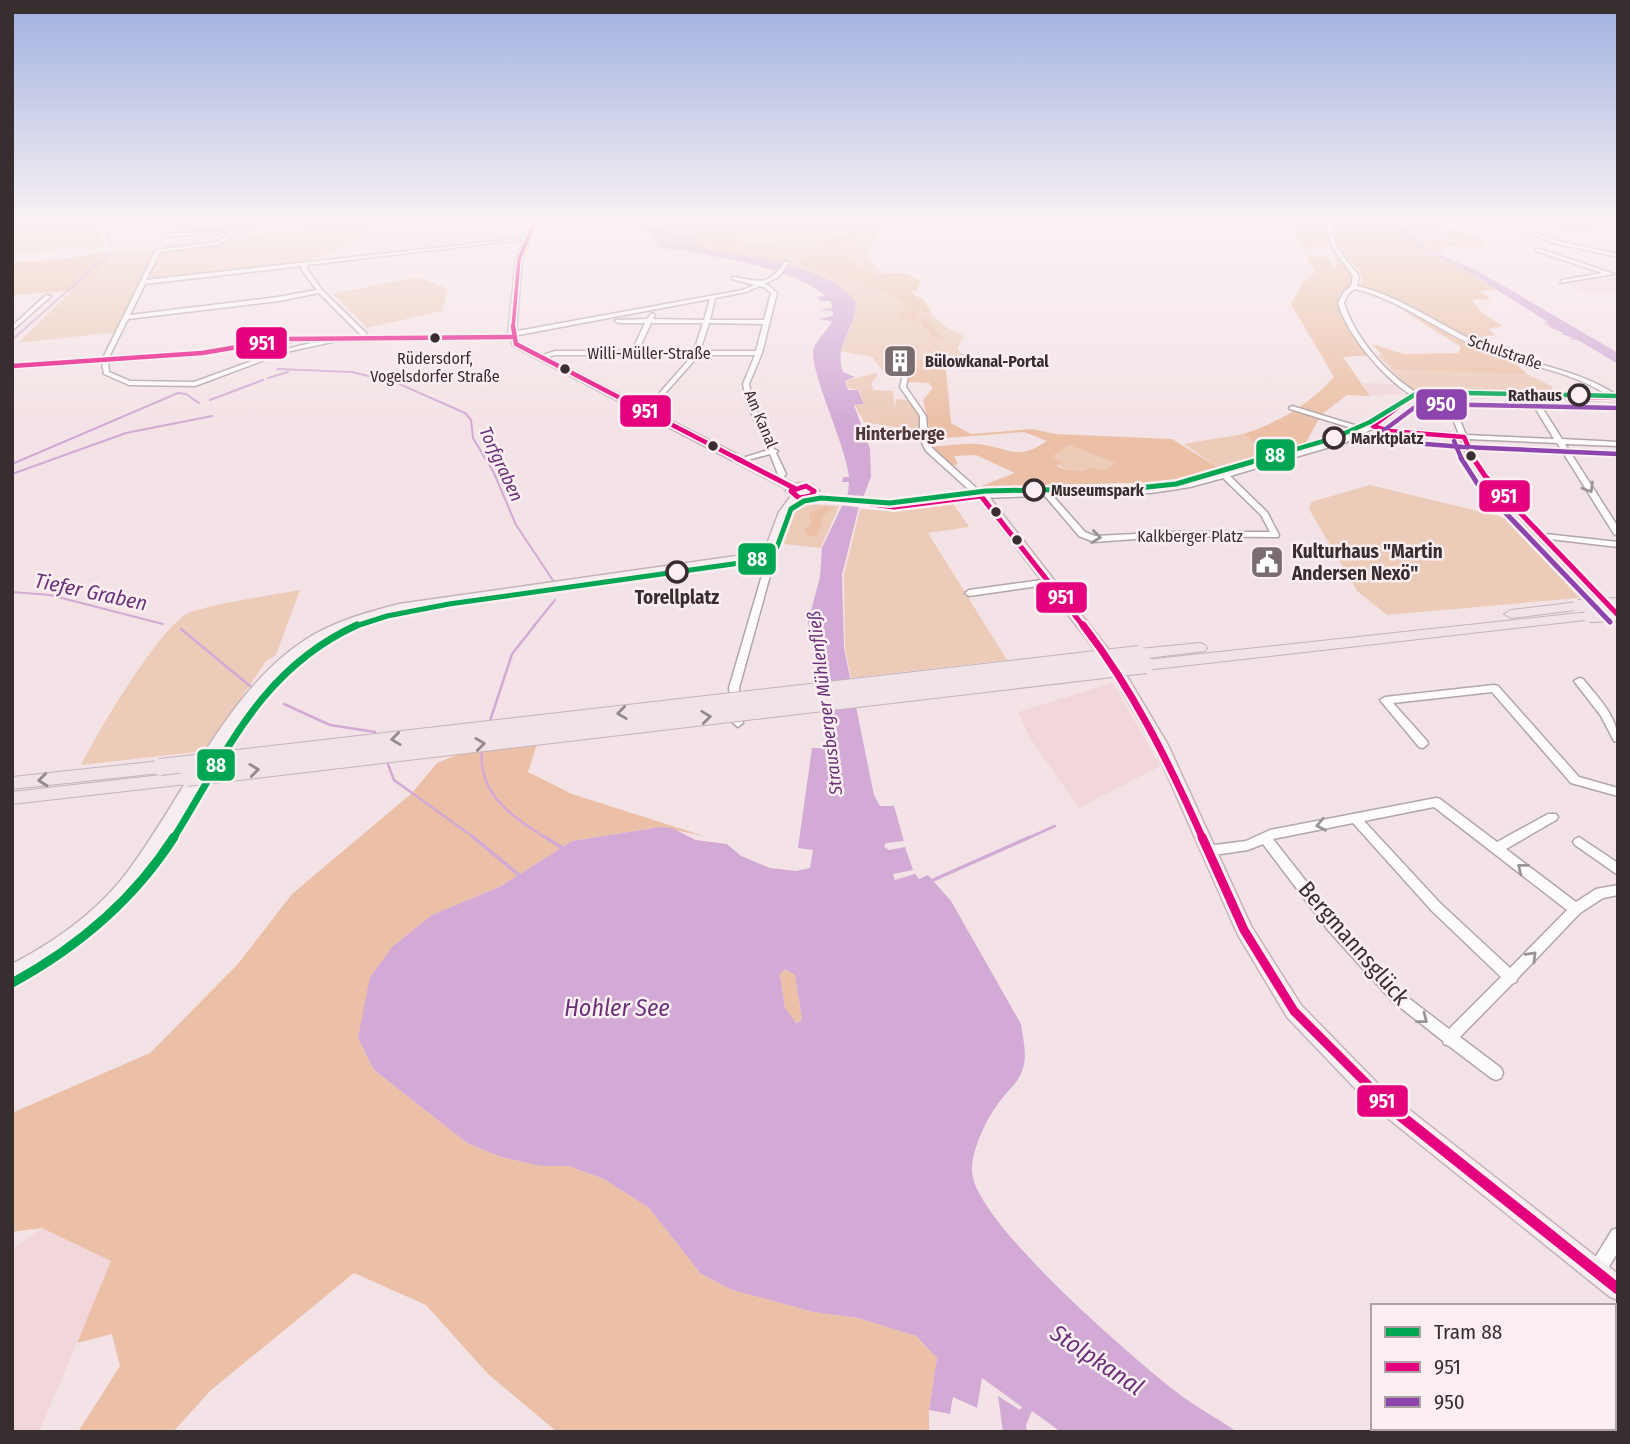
<svg xmlns="http://www.w3.org/2000/svg" width="1630" height="1444" font-family="'Fira Sans Condensed',sans-serif">
	<style>
		.built { fill: #f1d6da }
		.green { fill: #eccbb8 }
		.forest { fill: #ebc0a6; fill-rule: evenodd }
		.water { fill: #d2aad5; fill-rule: evenodd }
		.lines { fill: none; stroke-linecap: round; stroke-linejoin: round }
		.stream-far2 { stroke: #d2aad5; stroke-width: 2 }
		.stream-far1 { stroke: #d2aad5; stroke-width: 2.5 }
		.stream { stroke: #d2aad5; stroke-width: 3.5 }
		.minor-casing { stroke: #b3a6a8; stroke-width: 3 }
		.major-casing { stroke: #c5b3ba; stroke-width: 3 }
		.highway-casing { stroke: #c5b3ba; stroke-width: 2 }
		.minor { fill: #fdfbfb; fill-rule: evenodd }
		.major { fill: #f5edf0; fill-rule: evenodd }
		.highway { fill: #f0e4e9; fill-rule: evenodd }
		.tram { stroke: #c2bebe; stroke-width: 2 }
		.highway-bridge-far1-casing { stroke: #c5b3ba; stroke-width: 14; stroke-linecap: butt }
		.highway-bridge-casing { stroke: #c5b3ba; stroke-width: 18; stroke-linecap: butt }
		.highway-bridge-far1 { stroke: #f0e4e9; stroke-width: 12 }
		.highway-bridge { stroke: #f0e4e9; stroke-width: 16 }
		.bus-1-far5-casing { stroke: #fbeff1; stroke-width: 6 }
		.bus-1-far4-casing { stroke: #fbeff1; stroke-width: 8 }
		.bus-1-far3-casing { stroke: #fbeff1; stroke-width: 10 }
		.bus-1-far2-casing { stroke: #fbeff1; stroke-width: 12 }
		.bus-1-far1-casing { stroke: #fbeff1; stroke-width: 14 }
		.bus-1-casing { stroke: #fbeff1; stroke-width: 17 }
		.bus-2-far1-casing { stroke: #fbeff1; stroke-width: 8 }
		.bus-2-casing { stroke: #fbeff1; stroke-width: 10 }
		.bus-1-far5 { stroke: #e5007d; stroke-width: 3.5 }
		.bus-1-far4 { stroke: #e5007d; stroke-width: 4.5 }
		.bus-1-far3 { stroke: #e5007d; stroke-width: 5 }
		.bus-1-far2 { stroke: #e5007d; stroke-width: 7 }
		.bus-1-far1 { stroke: #e5007d; stroke-width: 9 }
		.bus-1 { stroke: #e5007d; stroke-width: 11 }
		.bus-2-far1 { stroke: #8e44ad; stroke-width: 4.5 }
		.bus-2 { stroke: #8e44ad; stroke-width: 5 }
		.tram-1-far3-casing { stroke: #fbeff1; stroke-width: 8 }
		.tram-1-far2-casing { stroke: #fbeff1; stroke-width: 10 }
		.tram-1-far1-casing { stroke: #fbeff1; stroke-width: 12 }
		.tram-1-casing { stroke: #fbeff1; stroke-width: 14 }
		.tram-1-far3 { stroke: #00a651; stroke-width: 4.5 }
		.tram-1-far2 { stroke: #00a651; stroke-width: 5 }
		.tram-1-far1 { stroke: #00a651; stroke-width: 7 }
		.tram-1 { stroke: #00a651; stroke-width: 9 }
		.oneway { stroke: #9b9495 }
		.oneway2 { stroke: #94898c }
		.bus-dot { fill: #392e2f; stroke: #fbeff1; stroke-width: 2.5 }
		.stop-dot { fill: #fbeff1; stroke: #392e2f; stroke-width: 3.5 }
		.labels { text-anchor: middle; dominant-baseline: central; stroke-width: 5; stroke-linejoin: round; paint-order: stroke }
		.far-street-label { font-size: 16px; fill: #392e2f; stroke: #fbeff1 }
		.far-bus-label { font-size: 16px; fill: #392e2f; stroke: #fbeff1 }
		.far-poi-label { font-size: 16px; font-weight: bold; fill: #392e2f; stroke: #fbeff1; text-anchor: start }
		.far-stop-label { font-size: 16px; font-weight: bold; fill: #392e2f; stroke: #fbeff1; text-anchor: start }
		.far-neighbourhood-label { font-size: 18px; font-weight: bold; fill: #4e373a; stroke: #fbeff1 }
		.far-water-label { font-size: 18px; font-style: italic; fill: #6b3178; stroke: #fbeff1 }
		.poi-label { font-size: 19px; font-weight: bold; fill: #392e2f; stroke: #fbeff1; text-anchor: start }
		.stop-label { font-size: 19px; font-weight: bold; fill: #392e2f; stroke: #fbeff1 }
		.water-label { font-size: 21px; font-style: italic; fill: #6b3178; stroke: #fbeff1 }
		.near-street-label { font-size: 23px; fill: #392e2f; stroke: #fbeff1 }
		.near-water-label { font-size: 24px; font-style: italic; fill: #6b3178; stroke: #fbeff1 }
		.line-badge { stroke: #fbeff1; stroke-width: 2.5 }
		.badge-label { font-size: 19px; text-anchor: middle; font-weight: bold; fill: #fff }
	</style>
	<rect width="100%" height="100%" fill="#f4e3e6"/>
	<g class="built">
		<polygon points="377,222 528,222 519,238 353,257 373,246 348,243 368,232"/>
		<polygon points="1617,278 1618,293 1586,293 1568,284"/>
		<polygon points="1362,383 1395,384 1403,394 1370,396"/>
		<polygon points="1113,683 1160,766 1079,808 1030,738 1018,712"/>
		<polygon points="42,1228 112,1261 39,1432 12,1432 12,1249"/>
	</g>
	<g class="green">
		<polygon points="12,222 96,222 104,246 12,253"/>
		<path d="M 174,222 L 303,222 L 235,235 C 216,228 193,236 173,234 Z"/>
		<path d="M 318,222 L 377,222 C 327,276 217,273 148,281 L 164,245 L 243,238 Z"/>
		<path d="M 671,222 L 884,222 L 867,255 C 876,270 888,273 901,283 C 925,301 933,325 964,336 L 957,349 L 962,354 L 974,355 L 957,356 L 954,364 L 946,367 L 909,362 L 908,375 L 886,375 L 872,357 L 840,351 L 851,326 L 826,280 L 789,265 L 790,262 Z"/>
		<polygon points="157,250 116,332 18,343 93,270 117,251"/>
		<polygon points="417,277 448,289 442,311 367,328 333,294"/>
		<polygon points="1377,355 1510,358 1527,374 1551,386 1556,393 1410,390"/>
		<polygon points="875,373 878,375 871,384 874,390 893,391 895,408 896,399 908,400 920,419 919,428 913,430 864,422 855,405 864,404 859,390 848,388 846,381"/>
		<polygon points="1243,434 1267,450 1219,468 1184,444"/>
		<path d="M 1069,445 L 1116,463 L 1105,470 L 1090,467 C 1077,476 1059,470 1052,457 Z"/>
		<polygon points="1370,485 1523,522 1590,597 1387,615 1357,591 1309,509 1311,502"/>
		<polygon points="952,502 969,527 928,533 1007,660 851,678 845,648 844,575 860,509 891,511"/>
		<path d="M 814,504 L 839,506 L 821,548 L 784,544 C 786,523 792,507 814,504 Z"/>
		<path d="M 300,590 L 276,655 L 266,661 L 206,751 L 81,765 C 99,730 155,635 185,615 C 198,606 278,594 300,590 Z"/>
	</g>
	<g class="forest">
		<polygon points="655,222 740,222 736,235 743,246 777,246 784,254 783,264 703,247 692,243 693,236 667,232"/>
		<path d="M 1300,222 L 1326,222 L 1334,246 L 1304,249 L 1308,255 L 1329,258 L 1332,266 L 1337,266 L 1336,257 L 1342,258 L 1355,281 L 1339,295 L 1338,305 L 1371,355 L 1343,357 L 1370,396 L 1347,395 L 1321,415 L 1304,446 L 1162,485 L 988,489 L 981,486 L 1015,473 L 976,455 L 954,456 L 958,464 L 952,466 L 932,447 C 946,446 963,443 977,444 C 1009,447 1016,462 1047,441 L 1024,432 L 932,439 L 923,400 L 933,388 L 929,383 L 907,382 L 908,361 L 945,360 L 951,423 L 971,434 L 1032,429 L 1055,434 L 1172,439 L 1219,468 L 1266,450 L 1243,434 C 1278,423 1310,404 1334,377 L 1291,304 L 1302,284 L 1315,272 L 1293,229 ZM 1069,445 L 1115,463 L 1105,470 L 1090,467 C 1081,474 1067,471 1057,466 L 1062,462 L 1052,457 Z"/>
		<polygon points="1329,222 1391,222 1423,251 1470,273 1495,290 1479,291 1491,299 1472,300 1482,313 1503,326 1488,329 1495,335 1466,339 1360,284 1363,280 1360,271 1338,247"/>
		<path d="M 1402,222 L 1435,222 C 1450,233 1473,229 1487,247 L 1442,246 L 1442,251 L 1436,253 L 1416,240 L 1453,240 L 1441,233 L 1412,235 Z"/>
		<polygon points="1538,222 1614,222 1618,227 1571,232"/>
		<path d="M 857,228 L 866,231 L 845,248 L 845,255 C 855,263 866,274 879,274 C 898,273 904,271 921,281 L 918,289 L 910,293 L 923,299 L 932,313 L 919,311 L 917,318 L 925,318 L 943,339 L 931,337 L 929,333 L 933,331 L 925,330 L 921,322 L 899,319 L 898,316 L 907,306 C 885,283 827,277 797,262 L 805,257 L 820,255 L 821,239 L 849,235 Z"/>
		<polygon points="101,252 113,254 71,291 12,295 12,262 60,260"/>
		<polygon points="1401,309 1507,359 1527,374 1395,369 1372,344 1404,354 1458,353 1461,347"/>
		<polygon points="825,506 832,509 823,516 818,535 809,537 803,530 811,525 809,513"/>
		<polygon points="537,744 528,772 572,794 704,836 660,827 572,841 501,886 432,915 393,946 365,1009 358,1038 374,1070 467,1143 501,1157 540,1166 568,1166 604,1179 649,1208 701,1274 732,1290 814,1312 858,1318 916,1336 937,1358 929,1410 929,1432 557,1432 488,1374 426,1305 354,1273 210,1391 173,1432 78,1432 120,1366 112,1334 77,1343 111,1261 42,1228 12,1232 14,1112 150,1053 238,964 292,894 412,793 437,763 461,753"/>
		<polygon points="783,969 795,975 802,1020 795,1023 785,1008 780,975"/>
	</g>
	<g class="water">
		<path d="M 637,222 L 655,222 L 667,232 L 693,236 L 692,243 L 703,247 C 744,258 831,264 856,303 C 856,328 833,346 843,372 L 855,377 L 845,381 L 848,390 L 858,390 L 864,404 L 854,405 L 870,449 L 871,477 L 858,510 L 842,575 L 844,648 L 874,795 L 880,806 L 894,806 L 904,841 L 886,843 L 884,847 L 889,850 L 905,847 L 913,870 L 893,874 L 895,880 L 915,874 L 919,879 L 928,875 L 951,901 L 1021,1024 C 1023,1039 1028,1057 1022,1071 C 1018,1083 1007,1091 1000,1101 C 987,1118 972,1148 972,1170 C 971,1219 1133,1358 1175,1391 C 1194,1406 1217,1418 1237,1432 L 1061,1432 L 1032,1411 L 1026,1425 L 1027,1431 L 1037,1432 L 1003,1432 L 998,1396 L 1020,1410 L 1022,1407 L 982,1378 L 977,1408 L 953,1397 L 950,1414 L 929,1410 L 937,1358 L 916,1336 L 858,1318 L 814,1312 L 732,1290 L 701,1274 L 649,1208 L 604,1179 L 568,1166 L 540,1166 L 501,1157 L 467,1143 L 374,1070 L 358,1038 L 370,977 L 393,946 L 432,915 L 501,886 L 572,841 L 660,827 L 672,828 L 696,840 L 727,844 L 741,856 L 770,868 L 796,871 L 810,868 L 813,850 L 798,848 L 812,748 L 827,748 L 827,712 L 808,622 L 820,577 L 822,548 L 848,493 L 849,482 L 842,482 L 843,477 L 849,477 C 847,447 807,367 814,348 C 818,337 828,331 832,321 L 818,319 L 833,316 L 833,311 L 819,310 L 832,308 L 831,301 L 820,301 L 817,297 L 826,296 C 789,267 729,260 677,249 L 665,252 L 672,248 L 653,249 L 661,245 ZM 784,969 L 795,975 L 802,1020 L 796,1023 L 785,1008 L 780,975 Z"/>
		<polygon points="1391,222 1406,226 1426,249 1478,271 1618,353 1618,364 1578,340 1569,339 1573,338 1561,334 1564,333 1549,327 1553,326 1546,326 1551,324 1544,324 1548,322 1470,273 1417,247"/>
	</g>
	<g class="lines">
		<g class="stream-far2">
			<polyline points="102,222 111,245"/>
			<polyline points="12,340 110,253"/>
			<polyline points="277,369 352,372 397,383 465,413 471,420 473,438 494,473 516,525 554,582"/>
			<polyline points="268,378 288,372"/>
			<polyline points="210,400 263,380"/>
			<polyline points="12,464 178,393 186,394 199,403"/>
			<polyline points="12,474 126,433 212,416"/>
			<polyline points="12,592 50,595 163,624"/>
			<polyline points="533,627 555,600"/>
		</g>
		<g class="stream-far1">
			<polyline points="181,629 250,686"/>
			<polyline points="284,704 330,725 375,732 377,737"/>
			<polyline points="490,721 512,654 535,625"/>
			<path d="M 482,748 C 477,794 512,817 548,839"/>
			<polyline points="386,759 394,780 476,839"/>
			<polyline points="1026,839 1055,826"/>
		</g>
		<g class="stream">
			<polyline points="473,837 519,875"/>
			<polyline points="545,837 561,847"/>
			<polyline points="931,881 1030,837"/>
		</g>
		<g class="minor-casing">
			<g id="minor">
				<path d="M 168,222 L 172,222 L 171,233 L 221,232 L 230,237 L 219,244 L 160,252 L 146,280 L 526,238 L 528,239 L 307,265 L 307,269 L 322,290 L 370,337 L 510,335 L 510,333 L 512,332 L 743,290 L 754,285 L 732,279 L 732,277 C 761,280 764,289 785,262 L 789,262 L 779,277 L 764,284 L 768,285 L 777,293 L 762,353 L 749,384 L 753,403 L 774,449 L 778,451 L 776,453 L 786,474 L 781,481 L 775,481 L 774,479 L 778,474 L 770,454 L 740,462 L 736,460 L 768,450 L 747,403 L 743,384 L 755,355 L 699,355 L 652,408 L 642,411 L 642,409 L 648,406 L 693,355 L 555,355 L 540,359 L 537,357 L 555,351 L 632,351 L 645,323 L 618,323 L 615,321 L 616,320 L 647,319 L 652,313 L 655,315 L 653,319 L 704,320 L 710,299 L 513,336 L 515,337 L 512,339 L 337,341 L 286,352 L 195,386 L 129,385 L 104,374 L 102,362 L 12,368 L 12,364 L 103,358 L 156,250 L 218,242 L 225,237 L 220,234 L 166,236 ZM 302,266 L 301,269 L 317,290 L 278,297 L 130,315 L 145,284 ZM 759,286 L 764,287 L 771,293 L 764,320 L 710,320 L 715,298 L 746,292 ZM 319,293 L 363,337 L 341,336 L 282,350 L 194,382 L 130,381 L 109,372 L 108,361 L 202,355 L 269,343 L 321,340 L 321,338 L 319,337 L 269,339 L 202,351 L 109,357 L 128,319 L 278,301 ZM 651,323 L 703,323 L 694,351 L 638,351 ZM 709,323 L 763,324 L 756,351 L 700,351 Z"/>
				<polygon points="599,222 603,222 601,230 599,231 597,230"/>
				<path d="M 1325,222 L 1329,222 L 1337,248 L 1359,276 L 1357,286 C 1403,297 1440,326 1483,345 C 1528,365 1577,368 1618,396 L 1618,401 L 1536,398 L 1562,439 L 1618,442 L 1618,446 L 1565,444 L 1618,527 L 1618,536 L 1614,534 L 1557,443 L 1468,439 L 1475,456 L 1488,474 L 1545,534 L 1618,542 L 1618,547 L 1550,539 L 1614,606 L 1616,608 L 1614,610 L 1608,610 L 1482,478 L 1467,456 L 1461,439 L 1389,433 L 1374,428 L 1347,442 L 1230,476 L 1267,512 L 1279,535 L 1278,537 L 1176,536 L 1094,542 L 1079,536 L 1045,496 L 978,498 L 926,451 L 920,438 L 920,416 L 900,387 L 903,375 L 908,376 L 906,387 L 926,416 L 928,438 L 932,448 L 983,494 L 1151,489 L 1189,483 L 1341,438 L 1358,430 L 1290,409 L 1289,408 L 1292,406 L 1364,428 L 1371,425 L 1411,395 C 1382,376 1348,336 1338,303 L 1344,292 L 1351,286 L 1353,276 L 1333,248 ZM 1355,289 C 1401,300 1438,331 1482,349 C 1524,366 1571,370 1609,396 L 1417,393 C 1386,374 1355,338 1344,303 L 1348,294 ZM 1422,396 L 1529,398 L 1554,439 L 1466,435 L 1454,406 L 1445,399 L 1442,401 L 1448,407 L 1459,434 L 1390,429 L 1378,425 L 1412,399 ZM 1223,478 L 1261,515 L 1270,532 L 1176,532 L 1095,536 L 1085,532 L 1053,496 L 1151,493 L 1190,487 Z"/>
				<polygon points="1436,222 1441,222 1450,234 1443,235 1445,232"/>
				<polygon points="1494,222 1502,222 1557,241 1618,254 1618,257 1554,243"/>
				<polygon points="1536,249 1540,249 1614,274 1560,283 1562,280 1603,273 1536,251"/>
				<polygon points="46,295 51,296 12,331 12,326"/>
				<path d="M 760,551 C 769,555 771,563 771,572 L 739,688 L 743,723 L 738,727 L 733,723 L 729,688 L 763,572 L 763,562 L 756,554 Z"/>
				<polygon points="1049,579 1052,580 1052,584 969,596 965,593 969,590"/>
				<path d="M 1579,678 L 1583,679 C 1598,698 1618,716 1618,742 L 1614,741 L 1601,716 L 1574,681 Z"/>
				<polygon points="1494,685 1498,686 1579,777 1618,788 1618,796 1571,783 1492,692 1393,703 1427,741 1428,744 1423,748 1419,747 1380,700 1385,697"/>
				<path d="M 1436,798 L 1440,799 L 1497,842 L 1548,814 L 1556,814 L 1558,817 L 1556,820 L 1506,849 L 1576,902 L 1596,889 L 1618,885 L 1618,895 L 1603,898 L 1580,913 L 1518,978 L 1516,982 L 1512,984 L 1460,1037 L 1501,1068 L 1503,1073 L 1501,1078 L 1496,1080 L 1491,1078 L 1449,1046 L 1444,1044 L 1443,1041 L 1392,1001 L 1328,930 L 1263,844 L 1248,850 L 1207,856 L 1203,854 L 1201,851 L 1203,848 L 1207,846 L 1246,841 L 1270,830 ZM 1434,807 L 1567,910 L 1510,968 L 1440,903 L 1364,821 ZM 1353,823 L 1432,911 L 1501,977 L 1449,1029 L 1402,993 L 1338,922 L 1273,839 Z"/>
				<polygon points="1579,837 1618,863 1618,875 1575,845 1573,842 1575,839"/>
				<polygon points="1618,1228 1618,1252 1602,1278 1596,1280 1590,1278 1588,1272 1590,1266 1612,1230"/>
			</g>
		</g>
		<g class="major-casing">
			<path id="major" d="M 532,222 L 538,222 L 522,259 L 516,334 L 519,343 L 795,484 C 804,482 813,483 819,491 L 818,494 L 894,504 L 981,493 L 990,498 L 1119,663 L 1168,745 L 1251,926 L 1301,1005 L 1383,1089 L 1618,1274 L 1618,1300 L 1610,1297 L 1369,1103 L 1287,1017 L 1238,935 L 1154,745 L 1107,665 L 979,499 L 894,510 L 811,499 L 798,501 L 789,513 L 776,548 L 757,559 L 399,612 L 369,620 L 339,631 L 313,646 L 291,664 L 271,684 L 233,734 L 143,877 L 130,893 L 102,922 L 71,947 L 12,981 L 12,964 C 58,940 101,909 131,867 C 184,795 229,689 305,640 C 334,621 366,613 399,604 L 750,554 L 767,544 L 779,512 L 791,496 L 786,491 L 787,489 L 513,346 L 508,334 L 516,259 ZM 801,489 L 809,491 L 801,494 L 797,491 Z"/>
		</g>
		<g class="highway-casing">
			<g id="highway">
				<polygon points="1578,602 1583,603 1585,606 1583,609 1511,618 1504,614 1511,610"/>
				<polygon points="1589,612 1594,613 1596,616 1594,619 1146,670 1139,665 1146,660"/>
				<polygon points="1200,643 1205,645 1207,648 1205,651 1139,659 1132,654 1139,649"/>
				<polygon points="160,761 166,763 168,767 166,771 160,773 12,789 12,777"/>
				<polygon points="187,772 193,774 195,778 193,782 187,784 12,804 12,792"/>
			</g>
		</g>
		<use href="#minor" class="minor"/>
		<use href="#major" class="major"/>
		<use href="#highway" class="highway"/>
		<g class="tram">
			<polyline points="1294,451 1351,431"/>
			<polyline points="620,581 746,563"/>
		</g>
		<g class="highway-bridge-far1-casing">
			<g id="highway-bridge-far1">
				<polyline points="1578,606 1618,604"/>
				<polyline points="1589,616 1618,615"/>
			</g>
		</g>
		<g class="highway-bridge-casing">
			<g id="highway-bridge">
				<polyline points="160,767 1139,654"/>
				<polyline points="187,778 1146,665"/>
			</g>
		</g>
		<use href="#highway-bridge-far1" class="highway-bridge-far1"/>
		<use href="#highway-bridge" class="highway-bridge"/>
		<g class="bus-1-far5-casing">
			<polyline id="bus-1-far5" points="513,328 519,259 535,222"/>
		</g>
		<g class="bus-1-far4-casing">
			<g id="bus-1-far4">
				<polyline points="513,326 516,344 740,460"/>
				<polyline points="12,366 202,353 285,339 512,337"/>
				<polyline points="1373,426 1389,431 1464,437 1474,460"/>
				<polyline points="1373,426 1410,398 1424,393 1618,398"/>
			</g>
		</g>
		<g class="bus-1-far3-casing">
			<g id="bus-1-far3">
				<polyline points="736,458 794,488"/>
				<polyline points="1473,458 1485,476 1618,615"/>
				<polygon points="806,486 814,491 811,496 799,498 791,491"/>
				<polyline points="811,496 894,507 981,496 1084,627"/>
			</g>
		</g>
		<g class="bus-1-far2-casing">
			<path id="bus-1-far2" d="M 1083,625 C 1134,691 1169,763 1203,839"/>
		</g>
		<g class="bus-1-far1-casing">
			<polyline id="bus-1-far1" points="1202,837 1244,930 1294,1011 1389,1106"/>
		</g>
		<g class="bus-1-casing">
			<polyline id="bus-1" points="1387,1105 1618,1289"/>
		</g>
		<g class="bus-2-far1-casing">
			<g id="bus-2-far1">
				<polyline points="1379,434 1415,407 1426,404 1618,408"/>
				<polyline points="1370,436 1388,441 1463,447 1618,454"/>
				<polyline points="1454,441 1462,460"/>
			</g>
		</g>
		<g class="bus-2-casing">
			<polyline id="bus-2" points="1461,458 1477,483 1610,622"/>
		</g>
		<use href="#bus-1-far5" class="bus-1-far5"/>
		<use href="#bus-1-far4" class="bus-1-far4"/>
		<use href="#bus-1-far3" class="bus-1-far3"/>
		<use href="#bus-1-far2" class="bus-1-far2"/>
		<use href="#bus-1-far1" class="bus-1-far1"/>
		<use href="#bus-1" class="bus-1"/>
		<use href="#bus-2-far1" class="bus-2-far1"/>
		<use href="#bus-2" class="bus-2"/>
		<g class="tram-1-far3-casing">
			<polyline id="tram-1-far3" points="1259,460 1334,438 1370,422 1419,392 1618,396"/>
		</g>
		<g class="tram-1-far2-casing">
			<polyline id="tram-1-far2" points="353,627 387,616 449,604 754,561 777,547 791,509 804,501 821,498 890,503 986,491 1138,488 1176,484 1265,458"/>
		</g>
		<g class="tram-1-far1-casing">
			<path id="tram-1-far1" d="M 173,839 C 226,754 260,669 357,625"/>
		</g>
		<g class="tram-1-casing">
			<path id="tram-1" d="M 12,983 C 78,947 133,901 174,837"/>
		</g>
		<use href="#tram-1-far3" class="tram-1-far3"/>
		<use href="#tram-1-far2" class="tram-1-far2"/>
		<use href="#tram-1-far1" class="tram-1-far1"/>
		<use href="#tram-1" class="tram-1"/>
	</g>
	<defs><path id="oneway-chevron" d="M-2-3.5L2.5 0L-2 3.5" fill="none" stroke-width="1.6" stroke-linecap="round" stroke-linejoin="round" transform="scale(1.75)"/></defs>
	<g class="oneway">
		<use href="#oneway-chevron" transform="translate(1589 488) rotate(58)"/>
		<use href="#oneway-chevron" transform="translate(1096 537) rotate(7)"/>
		<use href="#oneway-chevron" transform="translate(1321 825) rotate(169)"/>
		<use href="#oneway-chevron" transform="translate(1522 868) rotate(-142)"/>
		<use href="#oneway-chevron" transform="translate(1532 956) rotate(-46)"/>
		<use href="#oneway-chevron" transform="translate(1423 1019) rotate(38)"/>
	</g>
	<g class="oneway2">
		<use href="#oneway-chevron" transform="translate(622 713) rotate(173)"/>
		<use href="#oneway-chevron" transform="translate(706 717) rotate(-7)"/>
		<use href="#oneway-chevron" transform="translate(396 739) rotate(173)"/>
		<use href="#oneway-chevron" transform="translate(480 744) rotate(-7)"/>
		<use href="#oneway-chevron" transform="translate(254 770) rotate(-7)"/>
		<use href="#oneway-chevron" transform="translate(43 780) rotate(174)"/>
	</g>
	<linearGradient id="sky" x2="0" y2="1"><stop stop-color="#9fb0e0"/><stop offset="0.52" stop-color="#faf2f4"/><stop offset="1" stop-color="#faf2f4" stop-opacity="0"/></linearGradient>
	<rect width="1630" height="425" fill="url(#sky)"/>
	<defs>
		<g id="building-square" transform="scale(1.75)"><rect x="-9" y="-9" width="18" height="18" rx="4" fill="#7a6d6f" stroke="#fbeff1"/><path d="M-4-6H4V6H1V3H-1V6H-4ZM-2.5-4.3h1.7v1.8h-1.7ZM.8-4.3h1.7v1.8H.8ZM-2.5-1h1.7V.8h-1.7ZM.8-1h1.7V.8H.8Z" fill="#fff"/></g>
		<g id="civic-square" transform="scale(1.75)"><rect x="-9" y="-9" width="18" height="18" rx="4" fill="#7a6d6f" stroke="#fbeff1"/><path d="M-.6-6.5H3V-4.5H.6V-3L4-1V1h2V6H-6V1h2V-1L-.6-3ZM-1.2 2.5V6h2.4V2.5Z" fill="#fff"/></g>
	</defs>
	<g fill-rule="evenodd">
		<use href="#building-square" x="900" y="361"/>
		<use href="#civic-square" x="1267" y="562"/>
	</g>
	<g class="bus-dot">
		<circle cx="435" cy="338" r="6"/>
		<circle cx="565" cy="369" r="6"/>
		<circle cx="713" cy="446" r="6"/>
		<circle cx="1471" cy="456" r="6"/>
		<circle cx="996" cy="512" r="6"/>
		<circle cx="1017" cy="540" r="6"/>
	</g>
	<g class="stop-dot">
		<circle cx="1579" cy="395" r="10"/>
		<circle cx="1334" cy="438" r="10"/>
		<circle cx="1034" cy="490" r="10"/>
		<circle cx="677" cy="572" r="10"/>
	</g>
	<g class="labels">
		<g class="far-street-label">
			<text transform="translate(1505 352) rotate(19)">Schulstraße</text>
			<text x="649" y="353">Willi-Müller-Straße</text>
			<text transform="translate(761 419) rotate(67)">Am Kanal</text>
			<text x="1190" y="536">Kalkberger Platz</text>
		</g>
		<g class="far-bus-label">
			<text x="435" y="358">Rüdersdorf,<tspan x="435" dy="18">Vogelsdorfer Straße</tspan></text>
		</g>
		<g class="far-poi-label">
			<text x="925" y="361">Bülowkanal-Portal</text>
		</g>
		<g class="far-stop-label">
			<text x="1562" y="395" text-anchor="end">Rathaus</text>
			<text x="1351" y="438">Marktplatz</text>
			<text x="1051" y="490">Museumspark</text>
		</g>
		<g class="far-neighbourhood-label">
			<text x="900" y="434">Hinterberge</text>
		</g>
		<g class="far-water-label">
			<text transform="translate(501 464) rotate(65)">Torfgraben</text>
			<text transform="translate(825 703) rotate(-97)">Strausberger Mühlenfließ</text>
		</g>
		<g class="poi-label">
			<text x="1292" y="551">Kulturhaus "Martin<tspan x="1292" dy="22">Andersen Nexö"</tspan></text>
		</g>
		<g class="stop-label">
			<text x="677" y="597">Torellplatz</text>
		</g>
		<g class="water-label">
			<text transform="translate(91 592) rotate(12)">Tiefer Graben</text>
		</g>
		<g class="near-street-label">
			<text transform="translate(1354 943) rotate(49)">Bergmannsglück</text>
		</g>
		<g class="near-water-label">
			<text x="617" y="1008">Hohler See</text>
			<text transform="translate(1097 1360) rotate(34)">Stolpkanal</text>
		</g>
	</g>
	<g class="line-badge">
		<rect x="235" y="326" width="53" height="34" rx="7" fill="#e5007d"/>
		<rect x="1415" y="388" width="53" height="33" rx="7" fill="#8e44ad"/>
		<rect x="619" y="394" width="53" height="34" rx="7" fill="#e5007d"/>
		<rect x="1255" y="438" width="41" height="34" rx="7" fill="#00a651"/>
		<rect x="1478" y="479" width="53" height="34" rx="7" fill="#e5007d"/>
		<rect x="737" y="542" width="40" height="34" rx="7" fill="#00a651"/>
		<rect x="1035" y="581" width="53" height="33" rx="7" fill="#e5007d"/>
		<rect x="196" y="748" width="40" height="34" rx="7" fill="#00a651"/>
		<rect x="1356" y="1084" width="53" height="34" rx="7" fill="#e5007d"/>
	</g>
	<g class="badge-label">
		<text x="262" y="350">951</text>
		<text x="1441" y="411">950</text>
		<text x="645" y="418">951</text>
		<text x="1275" y="462">88</text>
		<text x="1504" y="503">951</text>
		<text x="757" y="566">88</text>
		<text x="1061" y="604">951</text>
		<text x="216" y="772">88</text>
		<text x="1382" y="1108">951</text>
	</g>
	<rect width="1630" height="1444" fill="none" stroke="#392e2f" stroke-width="28"/>
	<rect x="1371" y="1304" width="245" height="126" fill="#fbeff1" stroke="#ada2a3" stroke-width="2"/>
	<rect x="1385" y="1327" width="35" height="10" fill="#00a651" stroke="#ada2a3" stroke-width="2"/>
	<text x="1434" y="1339" font-size="21" fill="#392e2f">Tram 88</text>
	<rect x="1385" y="1362" width="35" height="10" fill="#e5007d" stroke="#ada2a3" stroke-width="2"/>
	<text x="1434" y="1374" font-size="21" fill="#392e2f">951</text>
	<rect x="1385" y="1397" width="35" height="10" fill="#8e44ad" stroke="#ada2a3" stroke-width="2"/>
	<text x="1434" y="1409" font-size="21" fill="#392e2f">950</text>
</svg>
